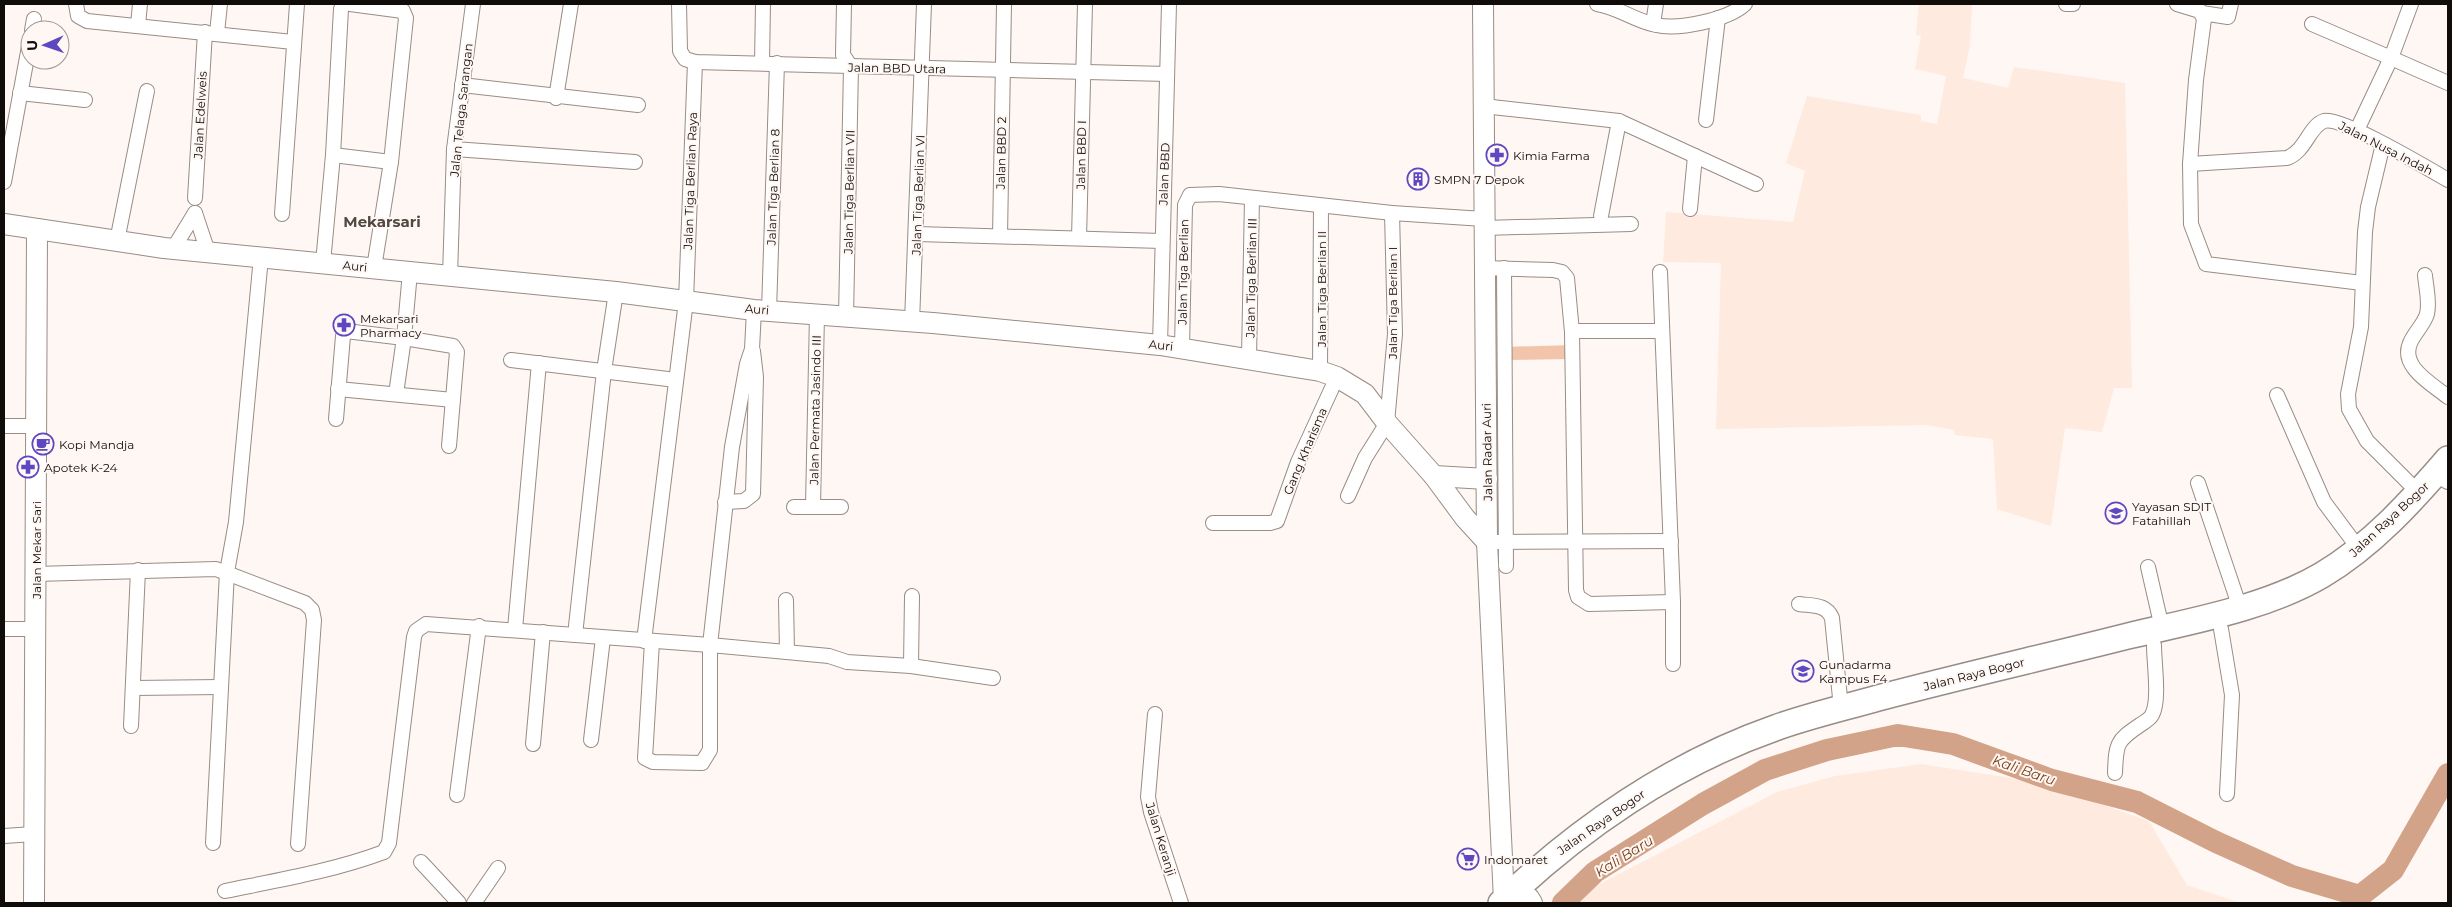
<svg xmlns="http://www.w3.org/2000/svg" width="2452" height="907" font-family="Montserrat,sans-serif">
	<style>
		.built { fill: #feeadf }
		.green { fill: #f2c4aa }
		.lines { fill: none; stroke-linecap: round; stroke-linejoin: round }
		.river { stroke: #d2a388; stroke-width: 22 }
		.street-casing { stroke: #988c86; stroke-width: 16 }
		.secondary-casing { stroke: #988c86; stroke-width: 22 }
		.highway-casing { stroke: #988c86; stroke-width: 28 }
		.street { stroke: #fff; stroke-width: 14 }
		.secondary { stroke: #fff; stroke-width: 20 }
		.highway { stroke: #fff; stroke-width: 25 }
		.labels { text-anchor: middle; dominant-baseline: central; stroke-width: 4; stroke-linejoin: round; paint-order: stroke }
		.street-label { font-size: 12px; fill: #100c0a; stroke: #fff7f3 }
		.poi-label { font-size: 12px; fill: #100c0a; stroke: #fff7f3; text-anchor: start }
		.water-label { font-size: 14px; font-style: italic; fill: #7b4019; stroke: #fff7f3 }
		.quarter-label { font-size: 15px; font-weight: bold; fill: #524741; stroke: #fff7f3 }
	</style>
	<rect width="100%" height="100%" fill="#fff7f3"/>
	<g class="built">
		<polygon points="1919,4 1972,4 1970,45 1963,78 2008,88 2014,67 2125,83 2132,388 2114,388 2102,432 2065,428 2051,526 1997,509 1993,439 1955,435 1954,430 1927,425 1716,429 1721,263 1663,262 1666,212 1793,222 1805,171 1786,163 1807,96 1921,115 1921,121 1937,124 1946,76 1915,69 1921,36 1916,35"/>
		<polygon points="1921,764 2038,782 2149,821 2187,885 2240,903 1578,903 1594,887 1777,792 1835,776"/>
	</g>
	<polygon class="green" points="1484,268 1504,268 1504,347 1573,345 1573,359 1504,360 1506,542 1487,542"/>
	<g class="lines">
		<polyline class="river" points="1563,903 1595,872 1703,804 1765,770 1827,750 1898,735 1953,744 2052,780 2137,802 2216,842 2292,876 2360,896 2393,870 2448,774"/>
		<g class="street-casing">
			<g id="street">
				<polyline points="76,4 78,16 87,21 293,42"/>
				<polyline points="350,4 403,11 406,18 391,162 374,268"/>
				<polyline points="679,4 680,51 685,59 695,62 1167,74"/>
				<polyline points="844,4 843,55 851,67 846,317"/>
				<path d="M 1597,4 C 1618,7 1635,21 1656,25 C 1679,30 1728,20 1745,4"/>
				<polyline points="2066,4 2073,4"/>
				<polyline points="2177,4 2200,11 2204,19 2196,80 2190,164 2191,224 2206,264 2362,283"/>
				<polyline points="2202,13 2228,17 2231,4"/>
				<polyline points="1653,24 1656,4"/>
				<polyline points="2312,24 2391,58 2411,4"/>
				<polyline points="138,25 140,4"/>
				<polyline points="32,30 34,19"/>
				<polyline points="217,33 220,4"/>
				<polyline points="762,63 763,4"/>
				<polyline points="462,85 638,105"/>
				<polyline points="20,93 85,100"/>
				<polyline points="556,98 571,4"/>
				<polyline points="1483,106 1619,121 1756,184"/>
				<polyline points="1706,120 1718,18"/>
				<polyline points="2357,130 2391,58 2448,83"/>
				<polyline points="2383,144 2368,207 2365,232 2361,327 2348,394 2349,409 2367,441 2419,493"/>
				<polyline points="454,149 635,162"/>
				<polyline points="333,155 391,162"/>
				<path d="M 2190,164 L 2287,158 C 2306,151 2309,126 2324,121 C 2340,116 2429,169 2448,180"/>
				<polyline points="4,182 30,41"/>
				<polyline points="195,198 205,32"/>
				<polyline points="1690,209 1695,156"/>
				<polyline points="195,213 208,252"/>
				<polyline points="282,214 297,4"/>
				<polyline points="1601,216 1619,121"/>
				<polyline points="1484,228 1631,224"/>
				<polyline points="917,234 1162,241"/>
				<polyline points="1000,236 1004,4"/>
				<polyline points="1079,238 1085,4"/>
				<polyline points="117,241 147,91"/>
				<polyline points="173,249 195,213"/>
				<polyline points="323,263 333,155 341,9 343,4"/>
				<polyline points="1484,268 1553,270 1562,272 1567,278 1572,332 1576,590 1578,597 1589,604 1673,602 1673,664"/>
				<polyline points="1504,268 1506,566"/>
				<polyline points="410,272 404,338 453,346 457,352 449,446"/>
				<polyline points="1660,272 1673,602"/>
				<path d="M 2425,275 C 2426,288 2430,301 2427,314 C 2424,324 2416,331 2411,341 C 2398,366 2432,384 2448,397"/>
				<polyline points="450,276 454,149 473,4"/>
				<polyline points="769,311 777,63"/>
				<polyline points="912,322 924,4"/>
				<polyline points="1572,331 1660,331"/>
				<polyline points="1160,345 1169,4"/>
				<polyline points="1182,348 1185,205 1190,195 1219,194 1392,213 1484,219"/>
				<polyline points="1249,358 1252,198"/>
				<polyline points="511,360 676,380"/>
				<polyline points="1320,371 1321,206"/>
				<polyline points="338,389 453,400"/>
				<polyline points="2277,395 2324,502 2359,549"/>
				<polyline points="336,419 343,336 346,331 404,338 396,394"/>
				<polyline points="4,426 36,426"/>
				<polyline points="2446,481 2448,482"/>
				<polyline points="2198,483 2240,608"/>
				<polyline points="1348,496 1365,458 1387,423 1395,334 1392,213"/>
				<polyline points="725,502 744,501 753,494 756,377 753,351"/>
				<polyline points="813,506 817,314"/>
				<polyline points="794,507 841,507"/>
				<polyline points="1213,523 1270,523 1277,521 1298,462 1337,377"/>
				<polyline points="1497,542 1671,541"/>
				<polyline points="2148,567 2162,628"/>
				<polyline points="35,574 216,569 305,603 312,610 314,620 298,844"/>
				<polyline points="786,600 787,652"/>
				<path d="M 1799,604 C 1813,606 1826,604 1832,618 L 1841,708"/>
				<polyline points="4,629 35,629"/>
				<polyline points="515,629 539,363"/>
				<polyline points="2221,629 2232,695 2227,794"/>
				<polyline points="575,635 604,371 616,292"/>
				<polyline points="644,641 686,301 695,62"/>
				<polyline points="652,642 645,758 653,762 702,763 710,750 710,645 732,447 747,364 752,349 754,310"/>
				<polyline points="911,666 912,596"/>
				<polyline points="133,688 221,687"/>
				<polyline points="1155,714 1148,797 1151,812 1181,903"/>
				<polyline points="131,726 138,570"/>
				<polyline points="591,740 603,638"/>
				<polyline points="533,744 543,632"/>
				<path d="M 2115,773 C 2116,744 2116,741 2140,725 C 2144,722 2149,720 2152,715 C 2160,700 2154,664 2154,645"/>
				<polyline points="457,795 479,626"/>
				<polyline points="4,836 34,834"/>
				<polyline points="213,843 227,572 236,522 261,257"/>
				<polyline points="421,862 459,903"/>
				<path d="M 225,891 C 279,880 333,871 384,852 L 389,843 L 414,637 L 416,631 L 426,624 L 710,645 L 829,656 L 847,662 L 911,666 L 993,678"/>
				<polyline points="474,903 498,868"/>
			</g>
		</g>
		<g class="secondary-casing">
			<g id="secondary">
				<polyline points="1483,4 1487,542 1504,900"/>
				<polyline points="4,224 164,248 616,292 754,310 933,323 1160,345 1320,371 1337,377 1365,394 1387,423 1434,476 1465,518 1487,542"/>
				<polyline points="1434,476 1487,479"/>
				<polyline points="1529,898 1532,903"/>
				<polyline points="34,903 37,229"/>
			</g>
		</g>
		<g class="highway-casing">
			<path id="highway" d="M 1501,903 C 1578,829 1672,764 1775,728 C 1808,716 1843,708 1878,698 C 1961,676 2045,657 2128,636 C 2191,621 2266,608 2322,575 C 2371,546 2411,502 2448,459"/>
		</g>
		<use href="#street" class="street"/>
		<use href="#secondary" class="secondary"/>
		<use href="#highway" class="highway"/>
	</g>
	<defs>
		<g id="pharmacy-ring" transform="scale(1.125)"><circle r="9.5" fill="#fff7f3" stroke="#5d48c1" stroke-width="1.5"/><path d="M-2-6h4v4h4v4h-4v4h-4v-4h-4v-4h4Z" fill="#5d48c1"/></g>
		<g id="building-ring" transform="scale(1.125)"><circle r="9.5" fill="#fff7f3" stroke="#5d48c1" stroke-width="1.5"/><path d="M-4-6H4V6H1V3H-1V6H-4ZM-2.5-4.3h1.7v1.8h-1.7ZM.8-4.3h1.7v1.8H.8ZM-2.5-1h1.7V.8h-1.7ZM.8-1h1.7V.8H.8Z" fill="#5d48c1"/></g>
		<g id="cafe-ring" transform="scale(1.125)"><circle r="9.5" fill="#fff7f3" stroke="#5d48c1" stroke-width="1.5"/><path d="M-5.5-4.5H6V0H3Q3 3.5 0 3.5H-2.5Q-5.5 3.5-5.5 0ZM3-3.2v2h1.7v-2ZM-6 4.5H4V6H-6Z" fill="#5d48c1"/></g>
		<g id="school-ring" transform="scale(1.125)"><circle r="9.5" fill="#fff7f3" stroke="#5d48c1" stroke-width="1.5"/><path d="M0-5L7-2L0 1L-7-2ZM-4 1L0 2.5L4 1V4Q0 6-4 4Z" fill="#5d48c1"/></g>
		<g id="university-ring" transform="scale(1.125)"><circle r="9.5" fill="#fff7f3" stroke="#5d48c1" stroke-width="1.5"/><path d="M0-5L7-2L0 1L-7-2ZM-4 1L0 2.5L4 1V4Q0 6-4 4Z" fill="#5d48c1"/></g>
		<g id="supermarket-ring" transform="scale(1.125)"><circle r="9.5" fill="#fff7f3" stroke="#5d48c1" stroke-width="1.5"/><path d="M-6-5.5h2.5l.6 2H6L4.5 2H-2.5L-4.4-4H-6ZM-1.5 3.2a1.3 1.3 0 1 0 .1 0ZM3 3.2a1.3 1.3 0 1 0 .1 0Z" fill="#5d48c1"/></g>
	</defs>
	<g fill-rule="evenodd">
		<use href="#pharmacy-ring" x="1497" y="155"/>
		<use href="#building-ring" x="1418" y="179"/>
		<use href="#pharmacy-ring" x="344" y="325"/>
		<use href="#cafe-ring" x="43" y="444"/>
		<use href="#pharmacy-ring" x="28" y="467"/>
		<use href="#school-ring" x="2116" y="513"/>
		<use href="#university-ring" x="1803" y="671"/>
		<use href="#supermarket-ring" x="1468" y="859"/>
	</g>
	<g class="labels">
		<g class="street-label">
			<text transform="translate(897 68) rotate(1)">Jalan BBD Utara</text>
			<text transform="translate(461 110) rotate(-84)">Jalan Telaga Sarangan</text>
			<text transform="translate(200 115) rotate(-87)">Jalan Edelweis</text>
			<text transform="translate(2386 148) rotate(27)">Jalan Nusa Indah</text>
			<text transform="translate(1001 153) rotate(-89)">Jalan BBD 2</text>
			<text transform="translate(1081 155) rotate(-89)">Jalan BBD I</text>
			<text transform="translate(1164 174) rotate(-88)">Jalan BBD</text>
			<text transform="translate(690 181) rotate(-88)">Jalan Tiga Berlian Raya</text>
			<text transform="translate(773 187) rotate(-88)">Jalan Tiga Berlian 8</text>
			<text transform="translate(849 192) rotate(-89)">Jalan Tiga Berlian VII</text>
			<text transform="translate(918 195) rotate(-88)">Jalan Tiga Berlian VI</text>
			<text transform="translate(355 266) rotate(6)">Auri</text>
			<text transform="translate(1183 272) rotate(-89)">Jalan Tiga Berlian</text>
			<text transform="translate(1251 278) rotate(-89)">Jalan Tiga Berlian III</text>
			<text transform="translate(1321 289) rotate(-90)">Jalan Tiga Berlian II</text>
			<text transform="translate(1392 303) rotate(-90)">Jalan Tiga Berlian I</text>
			<text transform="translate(757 309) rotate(5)">Auri</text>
			<text transform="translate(1161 345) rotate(6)">Auri</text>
			<text transform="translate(815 410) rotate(-89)">Jalan Permata Jasindo III</text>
			<text transform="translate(1305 451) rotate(-67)">Gang Kharisma</text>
			<text transform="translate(1487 452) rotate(-91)">Jalan Radar Auri</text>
			<text transform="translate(2389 519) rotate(-43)">Jalan Raya Bogor</text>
			<text transform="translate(36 550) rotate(-90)">Jalan Mekar Sari</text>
			<text transform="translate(1974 674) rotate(-14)">Jalan Raya Bogor</text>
			<text transform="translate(1601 822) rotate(-35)">Jalan Raya Bogor</text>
			<text transform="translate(1161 839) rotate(73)">Jalan Keranji</text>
		</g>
		<g class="poi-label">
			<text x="1513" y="155">Kimia Farma</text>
			<text x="1434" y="179">SMPN 7 Depok</text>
			<text x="360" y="318">Mekarsari<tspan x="360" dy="14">Pharmacy</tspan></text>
			<text x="59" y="444">Kopi Mandja</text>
			<text x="44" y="467">Apotek K-24</text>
			<text x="2132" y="506">Yayasan SDIT<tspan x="2132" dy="14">Fatahillah</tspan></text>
			<text x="1819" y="664">Gunadarma<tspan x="1819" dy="14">Kampus F4</tspan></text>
			<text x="1484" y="859">Indomaret</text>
		</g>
		<g class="water-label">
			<text transform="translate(2024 770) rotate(19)">Kali Baru</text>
			<text transform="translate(1624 856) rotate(-32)">Kali Baru</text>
		</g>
		<g class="quarter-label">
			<text x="382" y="221">Mekarsari</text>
		</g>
	</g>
	<rect width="2452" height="907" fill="none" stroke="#100c0a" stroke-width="10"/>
	<g transform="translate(45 45) rotate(268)"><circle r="24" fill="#fff7f3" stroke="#9f9996"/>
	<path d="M0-4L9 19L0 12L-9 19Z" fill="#5d48c1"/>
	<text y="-8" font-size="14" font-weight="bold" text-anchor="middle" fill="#100c0a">U</text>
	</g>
</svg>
